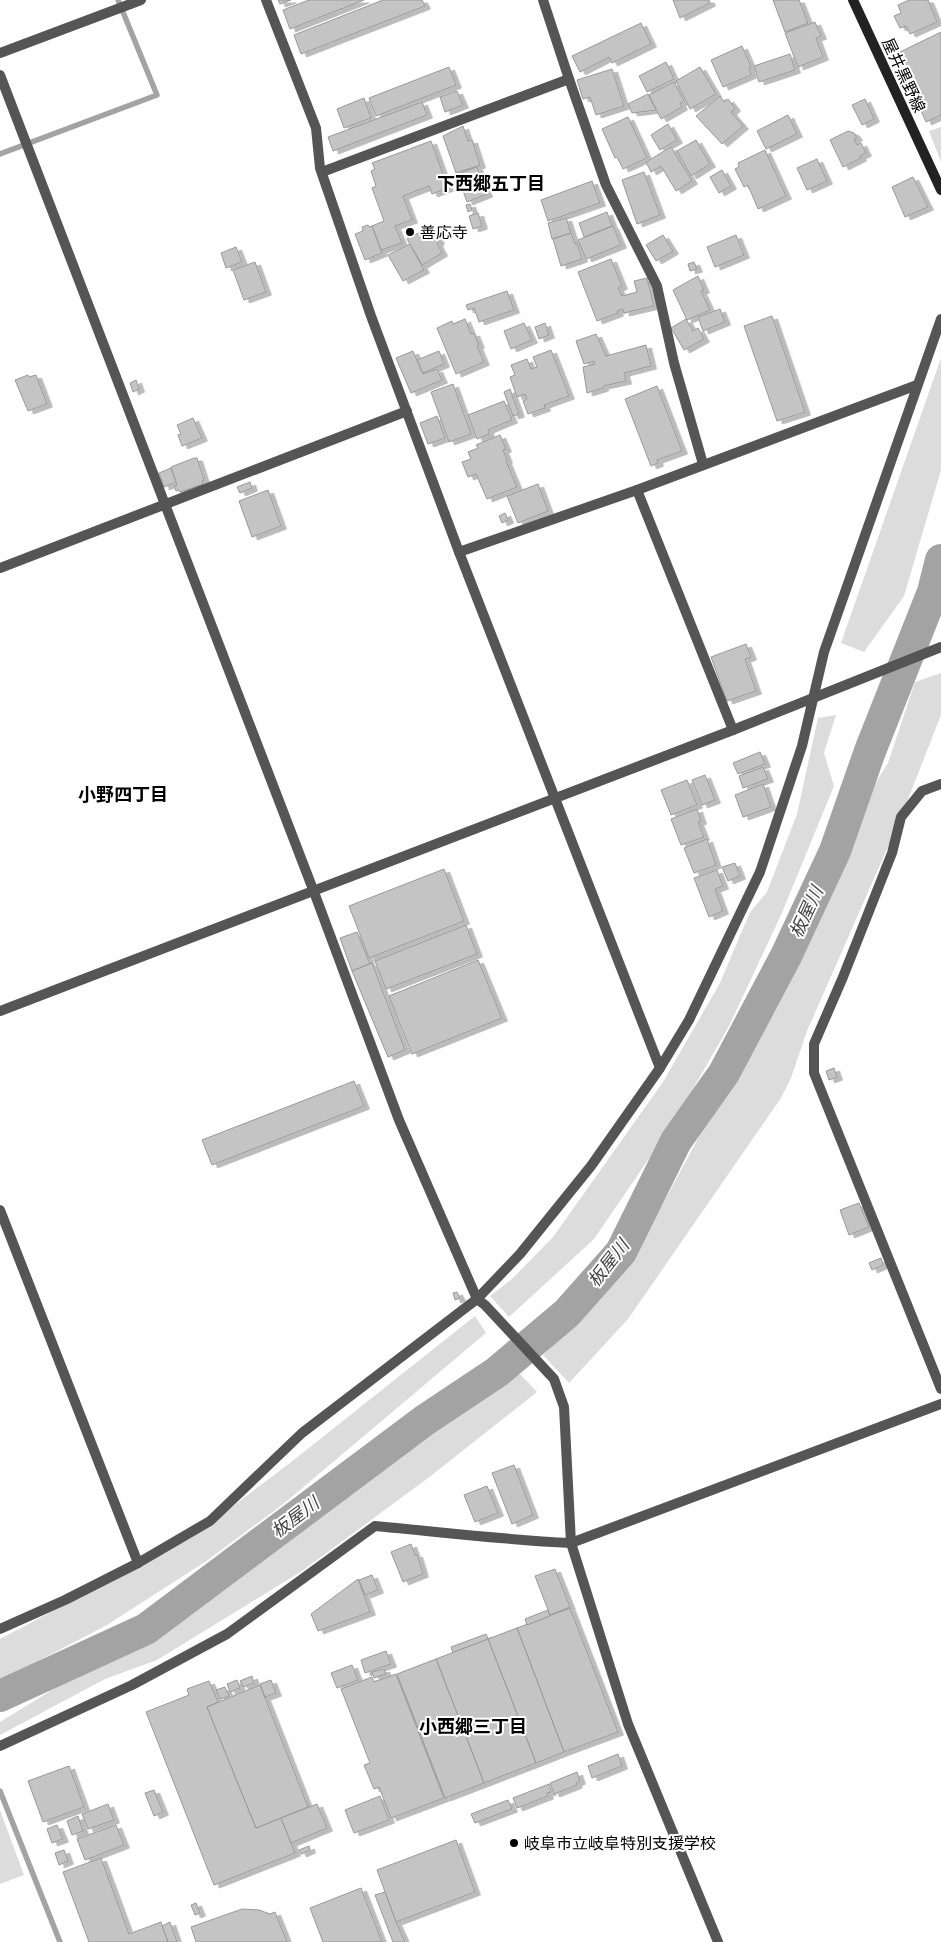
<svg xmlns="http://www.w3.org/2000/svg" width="941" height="1942" font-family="Quicksand,'Noto Sans JP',sans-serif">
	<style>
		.green { fill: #dcdcdc }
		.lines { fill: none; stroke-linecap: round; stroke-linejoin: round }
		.stream { stroke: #a3a3a3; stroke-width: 5.5 }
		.river { stroke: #a3a3a3; stroke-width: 32 }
		.building { fill: #c4c4c4; stroke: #999; filter: url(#shadow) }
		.minor { stroke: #555; stroke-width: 10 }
		.tertiary { stroke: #555; stroke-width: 10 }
		.secondary { stroke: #222; stroke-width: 10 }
		.poi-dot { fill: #000; stroke: #fff; stroke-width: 2 }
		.labels { text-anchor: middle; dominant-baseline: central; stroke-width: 4; stroke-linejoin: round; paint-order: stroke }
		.street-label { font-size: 16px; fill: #000; stroke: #fff }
		.poi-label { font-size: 16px; fill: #000; stroke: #fff; text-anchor: start }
		.neighbourhood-label { font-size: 18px; font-weight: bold; fill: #000; stroke: #fff }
		.water-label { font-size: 18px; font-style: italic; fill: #444; stroke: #fff }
	</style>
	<defs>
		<filter id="shadow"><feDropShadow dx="5.5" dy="3" stdDeviation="0" flood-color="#0004"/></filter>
	</defs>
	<rect width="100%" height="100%" fill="#fff"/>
	<g class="green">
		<polygon points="941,127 941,162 929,131"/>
		<polygon points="941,358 941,470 904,596 864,652 841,643"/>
		<polygon points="941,673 941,715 901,817 807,1031 791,1078 781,1098 628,1319 569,1383 543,1355 588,1310 618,1276 654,1220 714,1109 758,1034 878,779 888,763 915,682"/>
		<polygon points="836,715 824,753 834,786 781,915 729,1026 674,1122 594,1239 509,1317 490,1296 512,1279 553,1237 663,1082 720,983 750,912 767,892 797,814 818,718"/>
		<polygon points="475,1316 486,1333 282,1505 205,1562 107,1625 0,1681 0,1639 191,1538 295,1459"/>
		<polygon points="519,1373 537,1392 432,1475 302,1571 157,1660 105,1679 0,1735 0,1722 259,1563 370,1472"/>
		<polygon points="0,1810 24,1875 0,1884"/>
	</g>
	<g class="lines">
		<g class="stream">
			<polyline points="0,154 157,95 118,0"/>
			<polyline points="0,1791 60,1942"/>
		</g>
		<polyline class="river" points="0,1696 146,1629 425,1420 497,1372 567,1313 621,1252 676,1141 724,1073 786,956 835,851 870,751 933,592 941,560"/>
	</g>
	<g class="building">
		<polygon points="278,0 291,0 280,4"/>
		<polygon points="309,0 364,0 290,29 283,10"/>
		<polygon points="383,0 422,0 425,6 301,54 294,35"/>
		<polygon points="673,0 709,0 710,3 680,18"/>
		<polygon points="773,0 799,0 808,23 785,32"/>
		<polygon points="909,0 928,0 937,22 910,34 906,26 900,28 894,16 901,13 898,5"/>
		<polygon points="815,22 821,36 816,38 823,57 798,67 785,33"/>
		<polygon points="641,23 651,44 612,63 609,57 580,72 572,56"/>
		<polygon points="941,32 941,115 926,122 896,54"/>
		<polygon points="742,46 751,67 749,68 751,75 723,87 711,60"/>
		<polygon points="790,54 795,70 759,82 754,66"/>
		<polygon points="666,62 674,79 647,92 639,76"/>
		<polygon points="449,67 456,85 376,116 369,98"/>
		<polygon points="700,67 716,94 690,109 676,81"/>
		<polygon points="612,69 624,106 596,115 590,97 583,99 577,80"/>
		<polygon points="674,82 684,101 680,103 682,107 661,119 649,95"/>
		<polygon points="457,91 463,105 445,112 440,97"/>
		<polygon points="648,94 656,110 632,113 628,104"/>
		<polygon points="720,96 724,102 728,99 735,108 731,112 743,126 722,144 696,116"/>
		<polygon points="364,98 371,118 344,128 337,109"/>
		<polygon points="865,99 874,119 862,125 852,105"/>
		<polygon points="422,102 427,115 333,151 328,137"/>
		<polygon points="788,115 797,134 766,149 757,131"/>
		<polygon points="628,117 647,158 623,169 617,157 615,158 602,129"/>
		<polygon points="668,124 677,140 660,150 651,135"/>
		<polygon points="463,126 468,141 472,140 480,165 456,173 443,136"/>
		<polygon points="848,131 854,133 857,138 854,139 857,145 861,143 866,153 860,156 861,158 843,167 830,140"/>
		<polygon points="696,140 710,164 691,176 677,151"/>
		<polygon points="431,141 448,188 432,194 429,186 403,196 412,220 395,226 402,243 381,250 372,226 384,221 372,188 376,186 371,171 375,169 372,163"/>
		<polygon points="671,147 692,181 676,191 661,166 651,172 646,162"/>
		<polygon points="765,150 786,196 758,209 748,185 744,187 735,169 739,167 738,163"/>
		<polygon points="817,159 827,181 807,190 797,168"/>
		<polygon points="477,167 487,194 467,202 457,174"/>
		<polygon points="722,170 731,186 719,193 710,177"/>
		<polygon points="644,172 660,215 637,224 622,180"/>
		<polygon points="913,177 928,207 905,217 892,187"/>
		<polygon points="592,181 600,203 548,221 541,200"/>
		<polygon points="470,204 472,210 468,212 466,205"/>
		<polygon points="607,212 612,226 584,237 579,223"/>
		<polygon points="478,213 482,226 473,229 469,216"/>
		<polygon points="566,218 571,233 552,239 548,223"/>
		<polygon points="368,225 369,227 372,226 382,253 365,260 355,234 363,231 362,227"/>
		<polygon points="613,226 621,245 586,259 578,240"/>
		<polygon points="428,228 431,235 435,233 439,241 437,243 442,253 422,265 407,239"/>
		<polygon points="571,233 575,244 577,243 582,259 561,266 553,239"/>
		<polygon points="663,235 673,251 656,261 646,245"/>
		<polygon points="736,235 744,255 715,267 707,247"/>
		<polygon points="410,244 424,270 403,281 388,255"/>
		<polygon points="236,247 242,262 226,268 221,253"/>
		<polygon points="611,259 622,286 618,288 622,296 637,292 634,281 647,278 654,306 624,313 623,309 617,311 618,313 597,321 578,272"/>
		<polygon points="255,262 266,292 244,300 233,270"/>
		<polygon points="694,262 697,269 690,271 688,264"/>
		<polygon points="698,276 704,290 701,291 710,310 687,320 673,290"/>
		<polygon points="507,291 514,310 479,322 474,308 468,310 466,305"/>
		<polygon points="720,309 725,322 703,331 698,317"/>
		<polygon points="772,316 805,412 777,421 744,326"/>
		<polygon points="465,319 471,334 474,333 479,345 477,346 484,362 456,374 437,328 452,321 453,324"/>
		<polygon points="686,319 693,331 698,328 704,339 684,350 671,328"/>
		<polygon points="524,323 532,340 511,349 504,331"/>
		<polygon points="545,323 549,335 539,339 535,327"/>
		<polygon points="596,334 606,356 646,345 651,366 624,373 626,381 603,386 603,388 587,393 583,367 595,364 594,361 584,364 576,341"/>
		<polygon points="551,350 569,396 544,405 545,408 528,414 523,401 527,399 525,394 517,397 510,377 515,375 511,365 527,359 531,369 537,367 533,357"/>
		<polygon points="413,351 423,374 437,369 442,380 411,393 396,358"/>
		<polygon points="439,351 444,364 423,373 417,360"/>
		<polygon points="28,375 29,377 36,375 47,404 28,411 15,380"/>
		<polygon points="136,380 139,389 133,392 130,383"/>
		<polygon points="453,384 471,434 449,442 431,392"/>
		<polygon points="657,386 682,451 657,460 658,463 651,466 625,399"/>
		<polygon points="510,389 519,414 513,416 504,392"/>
		<polygon points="504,401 512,420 488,430 489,434 477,439 468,415"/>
		<polygon points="437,416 445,438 428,444 420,423"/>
		<polygon points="193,418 202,438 182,446 178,435 181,434 177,425"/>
		<polygon points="500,435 506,449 503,450 507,460 506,461 517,487 487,499 476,474 468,477 462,462 471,459 468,452 478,448 476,445"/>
		<polygon points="194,458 197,458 204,480 202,481 203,484 180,492 179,490 176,491 174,486 177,485 171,467"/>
		<polygon points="171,468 176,482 164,487 159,473"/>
		<polygon points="250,482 252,488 240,493 237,487"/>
		<polygon points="538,484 548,511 518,523 507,496"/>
		<polygon points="268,490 281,526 252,537 239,501"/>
		<polygon points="505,513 508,520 502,523 499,516"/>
		<polygon points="746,644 751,657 745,659 756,691 727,701 711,657"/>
		<polygon points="760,752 765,764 738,774 733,763"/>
		<polygon points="763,767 768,779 743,788 739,776"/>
		<polygon points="705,775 715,800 702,805 692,780"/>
		<polygon points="687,780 697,805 671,815 661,790"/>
		<polygon points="763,784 771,807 743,817 735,795"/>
		<polygon points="697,809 701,821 698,822 704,837 681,845 671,819"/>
		<polygon points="707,839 716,865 694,873 684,848"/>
		<polygon points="735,863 740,876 728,881 722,867"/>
		<polygon points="444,869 464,921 369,958 349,906"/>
		<polygon points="717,870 723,886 715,889 723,911 709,917 694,878"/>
		<polygon points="466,925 477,954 386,989 375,961"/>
		<polygon points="357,932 370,964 352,971 340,938"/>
		<polygon points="478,960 502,1018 412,1054 389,996"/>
		<polygon points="372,963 405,1050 388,1057 352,971"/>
		<polygon points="834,1068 837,1077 829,1080 826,1071"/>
		<polygon points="354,1081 364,1106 212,1165 202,1140"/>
		<polygon points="859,1203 869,1227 849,1235 840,1210"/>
		<polygon points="881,1258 883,1265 872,1270 869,1263"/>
		<polygon points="457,1292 460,1298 455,1300 453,1293"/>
		<polygon points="514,1465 533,1515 512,1524 492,1473"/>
		<polygon points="487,1486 498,1513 475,1522 464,1495"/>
		<polygon points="411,1544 415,1555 417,1554 423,1574 403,1582 391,1552"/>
		<polygon points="555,1569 570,1607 550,1615 535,1576"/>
		<polygon points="372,1575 378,1590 365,1595 359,1580"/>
		<polygon points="358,1579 370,1612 318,1631 311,1614"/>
		<polygon points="570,1608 618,1732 564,1752 517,1628"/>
		<polygon points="548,1610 550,1616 527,1625 525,1619"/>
		<polygon points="517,1628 564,1752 536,1763 488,1639"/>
		<polygon points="486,1634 488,1639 453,1653 451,1647"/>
		<polygon points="488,1639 536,1763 484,1783 436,1659"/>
		<polygon points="386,1651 391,1664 365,1673 361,1660"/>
		<polygon points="436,1659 484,1783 445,1798 397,1674"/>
		<polygon points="352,1665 358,1680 337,1688 331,1673"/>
		<polygon points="384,1669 386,1674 374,1678 372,1672"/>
		<polygon points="396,1674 444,1798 391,1818 379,1787 374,1789 364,1765 370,1763 341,1689 372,1677 374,1682"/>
		<polygon points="252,1676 254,1683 243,1687 240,1681"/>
		<polygon points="237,1680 240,1688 230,1692 227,1684"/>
		<polygon points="271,1680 276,1693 265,1697 260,1684"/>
		<polygon points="209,1681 218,1702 207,1707 256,1828 281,1818 295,1853 214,1885 146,1712 189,1695 187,1689"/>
		<polygon points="260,1685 308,1807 256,1828 207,1707"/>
		<polygon points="225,1687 229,1696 220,1699 216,1690"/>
		<polygon points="618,1754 622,1766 592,1778 588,1766"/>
		<polygon points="69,1766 84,1807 43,1822 28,1781"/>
		<polygon points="577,1772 580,1781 576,1783 577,1785 554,1794 550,1783"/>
		<polygon points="549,1784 551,1792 547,1793 548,1796 517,1808 513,1798"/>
		<polygon points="154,1790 163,1812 154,1816 145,1793"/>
		<polygon points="380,1796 389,1820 354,1833 345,1810"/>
		<polygon points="508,1800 512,1809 475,1823 471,1814"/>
		<polygon points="108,1804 114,1820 88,1829 82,1814"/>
		<polygon points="317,1804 327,1828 291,1843 281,1818"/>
		<polygon points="78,1816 83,1831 72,1835 67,1821"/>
		<polygon points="57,1825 63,1839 52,1843 47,1829"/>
		<polygon points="116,1825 124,1845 85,1860 77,1839"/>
		<polygon points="456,1840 475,1892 396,1922 377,1870"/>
		<polygon points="309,1846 310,1850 301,1854 299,1850"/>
		<polygon points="64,1850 68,1861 59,1865 55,1853"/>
		<polygon points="101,1858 129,1934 161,1922 168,1942 89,1942 63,1872"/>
		<polygon points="361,1888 382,1942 323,1942 310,1908"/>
		<polygon points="385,1892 396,1922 405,1942 393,1942 375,1895"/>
		<polygon points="196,1903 200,1913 195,1915 191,1905"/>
		<polygon points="242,1909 259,1910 270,1914 275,1912 287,1942 196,1942 191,1927"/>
		<polygon points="170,1922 177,1942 168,1942 162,1926"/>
	</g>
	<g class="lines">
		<g class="minor">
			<polyline points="266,0 316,128 320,168 371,316 459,552 660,1068"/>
			<polyline points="543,0 569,79 606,185 657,286 674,363 703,464"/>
			<polyline points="0,53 141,0"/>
			<polyline points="0,75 314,892 399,1120 477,1299 485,1305 554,1379 564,1407 571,1543 628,1724 718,1942"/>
			<polyline points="322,172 569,79"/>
			<polyline points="637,490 733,730"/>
			<polyline points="459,552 637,490 917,385"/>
			<polyline points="0,568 407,411"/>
			<polyline points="941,784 922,791 901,817 892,853 843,977 814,1044 814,1073 941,1389"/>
			<polyline points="0,1210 138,1563"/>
			<polyline points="0,1629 65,1600 138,1563 210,1521 302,1433 477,1299 520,1254 591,1166 660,1068 689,1020 760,872 802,746 824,652 941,319"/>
			<path d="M 0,1746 L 132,1685 L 227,1634 L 375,1526 C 441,1532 505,1540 571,1543 L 941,1404"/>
		</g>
		<polyline class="tertiary" points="0,1011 733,730 941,647"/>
		<polyline class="secondary" points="853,0 941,190"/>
	</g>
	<g class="poi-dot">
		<circle cx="410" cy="232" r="5"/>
		<circle cx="514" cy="1843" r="5"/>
	</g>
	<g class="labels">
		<g class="street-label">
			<text transform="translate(904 75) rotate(65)">屋井黒野線</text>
		</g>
		<g class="poi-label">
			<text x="420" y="232">善応寺</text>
			<text x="524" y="1843">岐阜市立岐阜特別支援学校</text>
		</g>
		<g class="neighbourhood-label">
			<text x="491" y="183">下西郷五丁目</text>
			<text x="123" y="794">小野四丁目</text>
			<text x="473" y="1726">小西郷三丁目</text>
		</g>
		<g class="water-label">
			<text transform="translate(806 912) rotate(-65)">板屋川</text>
			<text transform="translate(608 1263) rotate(-52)">板屋川</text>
			<text transform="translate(295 1517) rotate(-37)">板屋川</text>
		</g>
	</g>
</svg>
